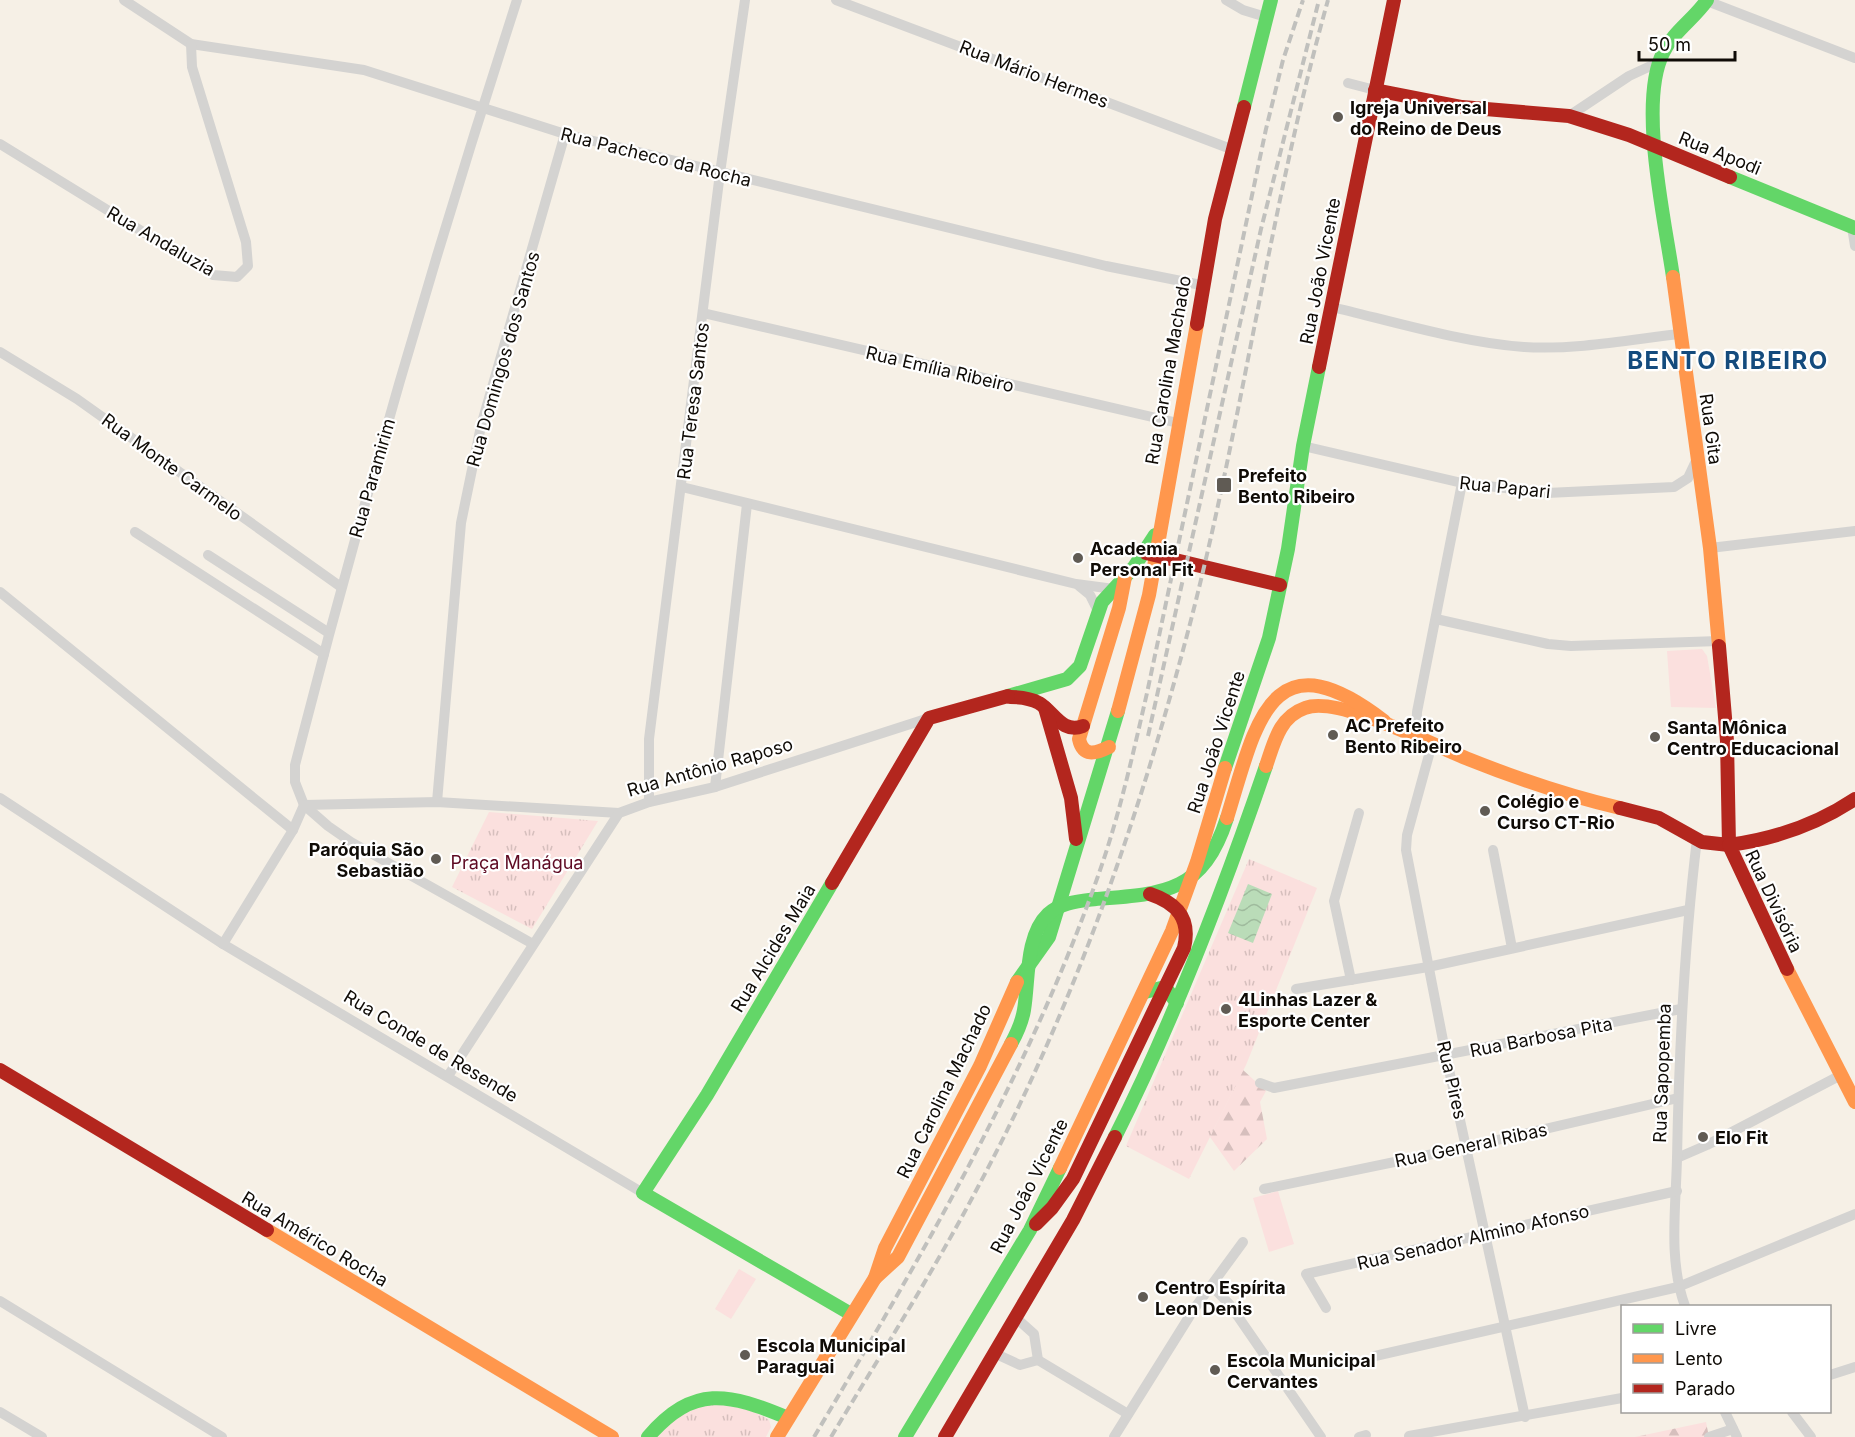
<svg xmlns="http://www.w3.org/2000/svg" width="1855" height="1437" font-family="Inter,sans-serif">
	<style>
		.grass { fill: #fbe0de }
		.forest { fill: url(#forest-firs) }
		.park { fill: url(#park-tufts) }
		.water { fill: url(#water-waves) }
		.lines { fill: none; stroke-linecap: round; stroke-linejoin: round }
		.street { stroke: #d4d3d1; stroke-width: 10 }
		.fast { stroke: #63d668; stroke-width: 14 }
		.slow { stroke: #ff974d; stroke-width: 14 }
		.jam { stroke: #b3261e; stroke-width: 14 }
		.rail { stroke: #c0c0bd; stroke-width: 4; stroke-dasharray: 9 4.5; stroke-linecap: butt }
		.poi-dot { fill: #605b54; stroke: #fff; stroke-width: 2 }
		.labels { text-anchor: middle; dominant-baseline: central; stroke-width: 4.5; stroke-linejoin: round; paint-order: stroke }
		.street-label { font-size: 18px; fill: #0f0b06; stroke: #fff }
		.poi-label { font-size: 18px; font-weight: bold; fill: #0f0b06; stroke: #fff; text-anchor: start }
		.park-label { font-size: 18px; fill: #5e0a23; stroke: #fff }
		.district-label { font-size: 24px; font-weight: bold; letter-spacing: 1.5px; fill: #144b7d; stroke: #fff }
	</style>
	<defs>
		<pattern id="forest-firs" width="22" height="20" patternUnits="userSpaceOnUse" patternTransform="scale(1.5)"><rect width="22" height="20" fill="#fbe0de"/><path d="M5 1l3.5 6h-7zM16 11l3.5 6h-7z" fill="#d6bfbd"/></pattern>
		<pattern id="park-tufts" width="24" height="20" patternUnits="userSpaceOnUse" patternTransform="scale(1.5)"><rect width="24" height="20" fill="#fbe0de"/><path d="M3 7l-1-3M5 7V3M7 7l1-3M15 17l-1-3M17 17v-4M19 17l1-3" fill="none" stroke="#d6bfbd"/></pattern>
		<pattern id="water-waves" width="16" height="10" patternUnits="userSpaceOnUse" patternTransform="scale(1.5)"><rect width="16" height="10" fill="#badcb8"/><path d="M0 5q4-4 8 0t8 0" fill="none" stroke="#9fbb9d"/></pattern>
	</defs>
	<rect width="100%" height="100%" fill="#f6f0e6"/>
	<g class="grass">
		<polygon points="1702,649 1707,656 1716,708 1671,707 1667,651"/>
		<polygon points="1278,1191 1294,1244 1269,1252 1253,1198"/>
		<polygon points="739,1269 756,1279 731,1319 715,1309"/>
	</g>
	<g class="forest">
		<polygon points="1243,1070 1266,1091 1260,1102 1267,1139 1234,1171 1210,1137"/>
		<polygon points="1706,1422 1709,1437 1635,1437"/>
	</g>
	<g class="park">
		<polygon points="489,812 598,821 532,929 452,887"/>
		<polygon points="1249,859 1317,888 1246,1065 1189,1179 1126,1146"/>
		<path d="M 714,1404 C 733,1406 753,1409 769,1420 L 771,1427 L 766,1437 L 658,1437 C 673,1417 690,1407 714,1404 Z"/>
	</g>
	<polygon class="water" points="1248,884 1272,894 1253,943 1228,933"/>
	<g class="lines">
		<g class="street">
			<polyline points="124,0 191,44 364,70 565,134 1106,266 1201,285"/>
			<path d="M 517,0 C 435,253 361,507 295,765 L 295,782 L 304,805 L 328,826 L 351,842 L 533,944"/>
			<polyline points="836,0 1231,149"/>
			<polyline points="1226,0 1243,10 1266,17"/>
			<polyline points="1707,1 1855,58"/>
			<polyline points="1348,83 1375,90"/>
			<polyline points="1569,116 1629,76 1657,63"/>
			<polyline points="0,144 213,275 237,277 248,266 246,242 192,67 191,44"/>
			<polyline points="1852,227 1855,246"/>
			<path d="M 1332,307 C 1391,321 1464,343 1524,347 C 1576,350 1628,340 1679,334"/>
			<polyline points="703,313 1178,423"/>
			<polyline points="0,352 77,399 341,587"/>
			<polyline points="1303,446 1462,483 1547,493 1674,487 1688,478 1696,461"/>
			<polyline points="682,487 1076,584 1114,589"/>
			<polyline points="135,532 324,654"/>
			<polyline points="1710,548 1855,531"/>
			<polyline points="208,555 329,633"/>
			<polyline points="1079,586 1090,595 1098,611"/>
			<polyline points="0,592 293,830"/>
			<polyline points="1436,619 1548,644 1571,646 1719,641"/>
			<polyline points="1416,737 1417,712 1462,483"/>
			<polyline points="1432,744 1407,835 1406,850 1446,1056 1525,1417"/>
			<polyline points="715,787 747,504"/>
			<polyline points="0,798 223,944 643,1193"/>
			<polyline points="437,802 461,523 481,426 565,134"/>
			<polyline points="649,802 649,739 720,173 745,0"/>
			<polyline points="304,805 437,802 619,813"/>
			<polyline points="1493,850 1512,948"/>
			<polyline points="223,944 293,830 304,805"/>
			<polyline points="1351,980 1334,901 1359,813"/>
			<polyline points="1296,989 1428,967 1688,910"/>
			<polyline points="448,1076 619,813 649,802 715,787 929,718"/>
			<polyline points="1260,1083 1274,1088 1681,1009"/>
			<polyline points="1677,1158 1707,1145 1841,1075"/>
			<polyline points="1264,1189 1467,1147 1678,1098"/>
			<polyline points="1213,1287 1230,1305 1321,1437"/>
			<polyline points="0,1301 222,1437"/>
			<path d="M 1685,1306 C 1668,1260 1676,1207 1677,1158 C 1679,1051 1684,946 1697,839"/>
			<polyline points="1326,1308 1306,1274 1677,1191"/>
			<polyline points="1015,1317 1034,1334 1038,1360"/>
			<polyline points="994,1353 1020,1365 1038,1360"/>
			<polyline points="1375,1356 1678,1287 1855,1214"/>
			<polyline points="1038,1360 1128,1414"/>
			<polyline points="1830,1375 1855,1367"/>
			<polyline points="0,1412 42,1437"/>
			<polyline points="1725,1412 1737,1437"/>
			<polyline points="1792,1412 1811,1437"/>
			<polyline points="1409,1436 1622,1398"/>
			<polyline points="1114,1437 1194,1309 1243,1242"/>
			<polyline points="1359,1437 1366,1435"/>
			<polyline points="1709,1437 1733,1429"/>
		</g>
		<g class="fast">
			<polyline points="1244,107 1271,0"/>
			<polyline points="1730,177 1855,228"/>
			<path d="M 1673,277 C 1665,221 1638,103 1663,53 C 1673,32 1694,19 1707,0"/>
			<polyline points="1008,696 1067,679 1080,666 1102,602 1134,567 1155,535"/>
			<polyline points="1225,768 1269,638 1288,549 1303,446 1319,367"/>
			<polyline points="832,883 707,1095 643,1193 851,1314"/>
			<polyline points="1017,982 1049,937 1118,711"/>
			<polyline points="1145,992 1165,987 1177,1003"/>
			<path d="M 1011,1044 C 1017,1033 1022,1022 1024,1010 C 1029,981 1025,936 1048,914 C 1061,902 1080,901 1096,899 C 1166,894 1203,892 1227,818"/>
			<path d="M 1115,1137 C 1175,1018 1223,892 1266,766"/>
			<path d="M 648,1437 C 694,1384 728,1393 788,1418"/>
			<polyline points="905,1437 1030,1230 1060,1168"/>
		</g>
		<g class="slow">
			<polyline points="1673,277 1710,548 1719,646"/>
			<polyline points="1118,711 1149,595 1197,324"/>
			<path d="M 1109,747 C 1095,754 1083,757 1079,739 L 1119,608 L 1125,577"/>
			<path d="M 1266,766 C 1274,743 1279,717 1305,708 C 1339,695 1433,746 1468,759 C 1518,779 1568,796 1620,808"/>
			<path d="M 1227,818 C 1256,724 1270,633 1384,721"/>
			<polyline points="1787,969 1855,1102"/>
			<polyline points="1060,1168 1172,931 1197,862 1225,768"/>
			<polyline points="267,1230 612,1437"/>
			<polyline points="875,1278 898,1257 1011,1044"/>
			<polyline points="777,1437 875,1278 885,1248 980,1066 1017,982"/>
		</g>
		<g class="jam">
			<polyline points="1375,90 1462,107 1569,116 1629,135 1730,177"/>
			<polyline points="1197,324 1215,219 1244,107"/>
			<polyline points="1319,367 1394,0"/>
			<polyline points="1146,553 1280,585"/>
			<path d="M 1010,697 C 1019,697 1030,698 1039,703 C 1054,712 1062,734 1083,726"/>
			<polyline points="1045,708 1071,798 1076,839"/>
			<polyline points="1620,808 1659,818 1702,842 1729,845 1727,741 1719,646"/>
			<polyline points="832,883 929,718 1008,696"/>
			<path d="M 1787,969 L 1729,845 C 1775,839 1816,825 1855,799"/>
			<polyline points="0,1070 267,1230"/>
			<path d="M 1036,1224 L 1052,1208 L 1073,1179 L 1184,948 C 1191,919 1177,903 1150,894"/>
			<polyline points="945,1437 1073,1220 1115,1137"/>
		</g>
		<g class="rail">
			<polyline points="1148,736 1261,229 1319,0"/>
			<path d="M 814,1437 C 922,1255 1027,1077 1098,876 C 1119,817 1133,754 1147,693 L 1266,129 L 1283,60 L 1303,0"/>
			<path d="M 831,1437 C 881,1354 934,1271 979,1185 C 1071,1013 1136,827 1186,639 C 1242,428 1269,210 1328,0"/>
		</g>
	</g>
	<g class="poi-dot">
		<circle cx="1338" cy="117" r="6"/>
		<rect x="1216" y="477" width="16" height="16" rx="3"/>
		<circle cx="1078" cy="558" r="6"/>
		<circle cx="1333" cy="735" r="6"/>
		<circle cx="1655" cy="737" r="6"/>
		<circle cx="1485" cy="811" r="6"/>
		<circle cx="436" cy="859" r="6"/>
		<circle cx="1226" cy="1009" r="6"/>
		<circle cx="1703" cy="1137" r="6"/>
		<circle cx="1143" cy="1297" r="6"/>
		<circle cx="745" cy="1355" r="6"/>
		<circle cx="1215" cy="1370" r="6"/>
	</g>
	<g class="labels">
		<g class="street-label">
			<text transform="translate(1034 74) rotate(21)">Rua Mário Hermes</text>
			<text transform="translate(1720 153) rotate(22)">Rua Apodi</text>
			<text transform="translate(656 157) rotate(14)">Rua Pacheco da Rocha</text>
			<text transform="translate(161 241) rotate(30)">Rua Andaluzia</text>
			<text transform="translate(1320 271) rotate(-79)">Rua João Vicente</text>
			<text transform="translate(503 359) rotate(-74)">Rua Domingos dos Santos</text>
			<text transform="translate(940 369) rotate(13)">Rua Emília Ribeiro</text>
			<text transform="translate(1168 370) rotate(-80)">Rua Carolina Machado</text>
			<text transform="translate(693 401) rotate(-83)">Rua Teresa Santos</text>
			<text transform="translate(1711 429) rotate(82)">Rua Gita</text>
			<text transform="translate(172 467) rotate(36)">Rua Monte Carmelo</text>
			<text transform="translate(372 478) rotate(-74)">Rua Paramirim</text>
			<text transform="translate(1505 487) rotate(6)">Rua Papari</text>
			<text transform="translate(1216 742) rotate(-72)">Rua João Vicente</text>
			<text transform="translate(710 767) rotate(-16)">Rua Antônio Raposo</text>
			<text transform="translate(1774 901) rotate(65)">Rua Divisória</text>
			<text transform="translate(773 948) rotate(-59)">Rua Alcides Maia</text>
			<text transform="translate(1541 1037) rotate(-11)">Rua Barbosa Pita</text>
			<text transform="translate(431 1046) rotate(31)">Rua Conde de Resende</text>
			<text transform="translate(1662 1073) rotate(-88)">Rua Sapopemba</text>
			<text transform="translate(1452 1080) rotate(77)">Rua Pires</text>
			<text transform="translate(944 1091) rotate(-64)">Rua Carolina Machado</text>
			<text transform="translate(1471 1145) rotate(-12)">Rua General Ribas</text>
			<text transform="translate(1029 1186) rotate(-63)">Rua João Vicente</text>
			<text transform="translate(1473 1237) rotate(-13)">Rua Senador Almino Afonso</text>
			<text transform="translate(315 1239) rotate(31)">Rua Américo Rocha</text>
		</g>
		<g class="poi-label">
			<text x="1350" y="107">Igreja Universal<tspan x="1350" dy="21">do Reino de Deus</tspan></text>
			<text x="1238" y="475">Prefeito<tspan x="1238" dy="21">Bento Ribeiro</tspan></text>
			<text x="1090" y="548">Academia<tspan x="1090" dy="21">Personal Fit</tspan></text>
			<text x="1345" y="725">AC Prefeito<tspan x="1345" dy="21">Bento Ribeiro</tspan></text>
			<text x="1667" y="727">Santa Mônica<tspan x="1667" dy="21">Centro Educacional</tspan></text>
			<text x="1497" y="801">Colégio e<tspan x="1497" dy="21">Curso CT-Rio</tspan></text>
			<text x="424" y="849" text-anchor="end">Paróquia São<tspan x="424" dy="21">Sebastião</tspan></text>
			<text x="1238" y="999">4Linhas Lazer &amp;<tspan x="1238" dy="21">Esporte Center</tspan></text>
			<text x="1715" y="1137">Elo Fit</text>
			<text x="1155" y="1287">Centro Espírita<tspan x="1155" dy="21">Leon Denis</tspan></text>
			<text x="757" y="1345">Escola Municipal<tspan x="757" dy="21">Paraguai</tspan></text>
			<text x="1227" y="1360">Escola Municipal<tspan x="1227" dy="21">Cervantes</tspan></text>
		</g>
		<g class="park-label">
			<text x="517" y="862">Praça Manágua</text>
		</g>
		<g class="district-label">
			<text x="1728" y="360">BENTO RIBEIRO</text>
		</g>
	</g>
	<rect x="1621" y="1305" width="210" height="108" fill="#ffffff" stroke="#9f9d9b" stroke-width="1.5"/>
	<rect x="1633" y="1324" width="30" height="9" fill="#63d668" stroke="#9f9d9b" stroke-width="1.5"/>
	<text x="1675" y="1335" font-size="18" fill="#0f0b06">Livre</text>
	<rect x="1633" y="1354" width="30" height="9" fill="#ff974d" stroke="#9f9d9b" stroke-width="1.5"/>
	<text x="1675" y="1365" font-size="18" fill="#0f0b06">Lento</text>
	<rect x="1633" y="1384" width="30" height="9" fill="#b3261e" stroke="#9f9d9b" stroke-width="1.5"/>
	<text x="1675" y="1395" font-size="18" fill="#0f0b06">Parado</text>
	<path d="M1639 51v9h96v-9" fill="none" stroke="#0f0b06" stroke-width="3"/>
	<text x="1648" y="51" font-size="18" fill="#0f0b06" stroke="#ffffff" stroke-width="4.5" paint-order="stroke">50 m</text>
</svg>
